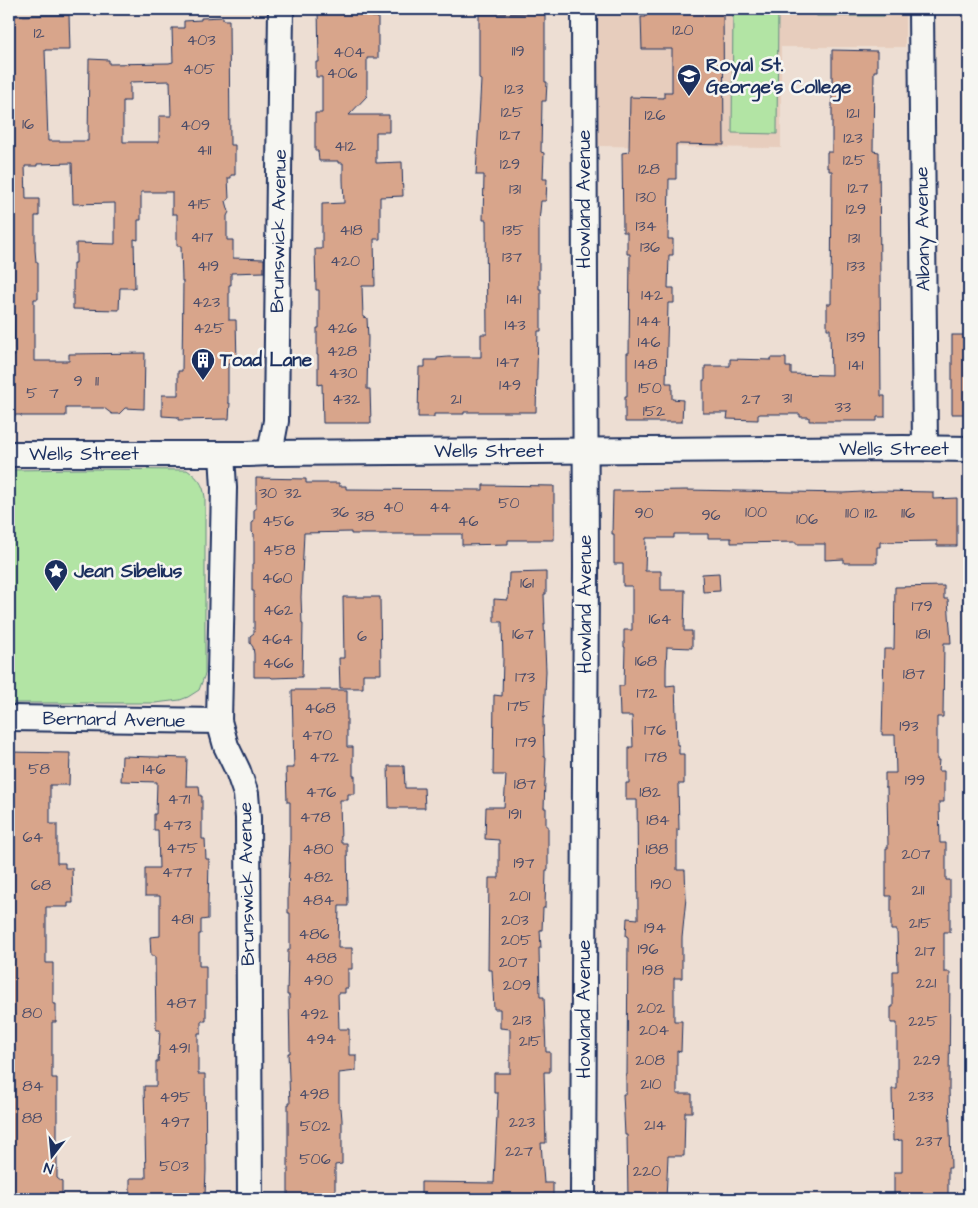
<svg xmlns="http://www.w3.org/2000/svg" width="978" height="1208" font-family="'Architects Daughter',sans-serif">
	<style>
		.built { fill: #e7cdbd }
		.green { fill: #b2e4a4; stroke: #668a81 }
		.building { fill: #d8a58b; stroke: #1b2f5e; fill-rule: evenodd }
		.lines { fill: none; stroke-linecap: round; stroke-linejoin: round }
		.minor-casing { stroke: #1b2f5e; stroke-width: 28 }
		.minor { stroke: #f6f6f2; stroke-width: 24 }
		.labels { text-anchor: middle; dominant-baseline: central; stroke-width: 5; stroke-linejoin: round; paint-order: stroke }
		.number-label { font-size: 16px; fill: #4a4c69 }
		.poi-label { font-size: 19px; font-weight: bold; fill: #1b2f5e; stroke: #f6f6f2; text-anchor: start }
		.street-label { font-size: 19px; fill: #1b2f5e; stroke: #f6f6f2 }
	</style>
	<rect width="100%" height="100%" fill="#edded3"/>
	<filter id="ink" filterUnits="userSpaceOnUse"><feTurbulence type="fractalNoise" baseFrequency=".02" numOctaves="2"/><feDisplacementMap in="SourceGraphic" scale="10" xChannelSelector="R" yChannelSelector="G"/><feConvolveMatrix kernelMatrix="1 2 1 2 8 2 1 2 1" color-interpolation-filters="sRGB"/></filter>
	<g filter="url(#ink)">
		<polygon class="built" points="598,9 905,9 905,47 781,47 781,148 597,146"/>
		<g class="green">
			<polygon points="733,9 778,9 777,134 732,133"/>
			<rect x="817" y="9" width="67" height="7"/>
			<path d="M 88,469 L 187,470 C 198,478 203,483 205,497 L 205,674 L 199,690 L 188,697 L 180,700 L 155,703 L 9,703 L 9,470 Z"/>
		</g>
		<g class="building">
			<polygon points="318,9 372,9 372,17 378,17 378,58 367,58 367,96 349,115 389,115 389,132 376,132 376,163 402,162 403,196 380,197 380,239 374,239 375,286 362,286 363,317 367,318 368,338 367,389 370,389 371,423 323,423 322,384 318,385 318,355 317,355 317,328 319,328 319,290 316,290 315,249 322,249 322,204 344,203 343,180 343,163 338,163 338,161 319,161 318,151 315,151 315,113 322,113 322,77 316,77 316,62 319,62"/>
			<polygon points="646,9 723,9 724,145 676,144 676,179 669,179 668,239 673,239 673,255 669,255 668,288 674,288 674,303 668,303 666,383 672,383 672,399 683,400 682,422 625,422 625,397 627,397 627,353 629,353 630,254 627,254 627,232 623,232 622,153 629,152 630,97 664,98 664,92 672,92 672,49 642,49 641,17 646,17"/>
			<polygon points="545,13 545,82 547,82 546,101 542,101 541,152 544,153 543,179 547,179 546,201 541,201 539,222 539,289 541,289 541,331 538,331 536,412 464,412 464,414 434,414 434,417 418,417 419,367 425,367 425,360 437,360 437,358 448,357 481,357 481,334 487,334 486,220 483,220 484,175 476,175 481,80 479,79 479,14"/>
			<path d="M 69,15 L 70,50 L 45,50 L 48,141 L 88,141 L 89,59 L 109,60 L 109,64 L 169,63 L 173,62 L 172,28 L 184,28 L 184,21 L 201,20 L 201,18 L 223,17 L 223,20 L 229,20 L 230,145 L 235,145 L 235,175 L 231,175 L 231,178 L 228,178 L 229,199 L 226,201 L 229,212 L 227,216 L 227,240 L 233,240 L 233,258 L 264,259 L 264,272 L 231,273 L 231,285 L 229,285 L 229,320 L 236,320 L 237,364 L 228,364 L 228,403 L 230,403 L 229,419 L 178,420 L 178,417 L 162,416 L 162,395 L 178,395 L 178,371 L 182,371 L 183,281 L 182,281 L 181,246 L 177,246 L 177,214 L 172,214 L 172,192 L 141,192 L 141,220 L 138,220 L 138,240 L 134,239 L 135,288 L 120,288 L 119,310 L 73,309 L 73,263 L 76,263 L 76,243 L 115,244 L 115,203 L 73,204 L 72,163 L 37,164 L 37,166 L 25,166 L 26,199 L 39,199 L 39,216 L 35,216 L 35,250 L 36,262 L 38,262 L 38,299 L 34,299 L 34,361 L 69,361 L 69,354 L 145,353 L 144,409 L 125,408 L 119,414 L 112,414 L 104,408 L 66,408 L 66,416 L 21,416 L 21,415 L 9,415 L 9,356 L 15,356 L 14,314 L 9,314 L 9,16 ZM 170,81 L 171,116 L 159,116 L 159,142 L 123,142 L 123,101 L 130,101 L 130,82 Z"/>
			<polygon points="832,50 877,51 877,71 874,71 873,151 879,152 881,396 885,396 885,417 877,417 877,421 809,421 809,417 800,417 800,414 760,414 758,415 758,420 727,419 728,413 703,413 703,380 705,380 705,366 730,366 730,359 771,360 771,358 786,358 786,367 791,367 791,374 831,375 830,329 827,329 827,304 831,304 832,171 829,171 829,168 827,168 827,152 832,152"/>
			<rect x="952" y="335" width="17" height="79"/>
			<polygon points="256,478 306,479 306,483 339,483 339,486 346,486 346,489 483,490 483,485 554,486 554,540 508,540 508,544 462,545 462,534 351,534 351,532 304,533 301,597 302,624 303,624 302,677 272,678 271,677 254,677 254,654 253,647 250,643 250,636 254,633 254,591 252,591 252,564 254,564 254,534 252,532 252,523 254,520 254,509 256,509"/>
			<polygon points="686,490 844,493 880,491 933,492 933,499 957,498 957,546 937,546 937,541 880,542 880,547 877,547 877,563 844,563 844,559 825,560 825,544 796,544 796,542 731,543 731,538 708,538 708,534 674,534 674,538 646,538 645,571 661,571 661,590 685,590 684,631 692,631 692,648 667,647 666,669 666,686 675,685 677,745 679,745 679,754 684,754 684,784 678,784 679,830 677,829 677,870 685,870 686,898 682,938 682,978 674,978 674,1021 682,1021 681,1052 677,1051 677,1094 692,1094 692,1112 685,1112 684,1156 668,1156 666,1199 628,1199 627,1135 625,1135 623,1094 626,1094 626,1075 627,1075 628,937 626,936 627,918 638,919 637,800 626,800 626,783 629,783 629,747 633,747 632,716 620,716 619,686 624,686 625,647 624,647 624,630 632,630 632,586 623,586 623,564 614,564 614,534 612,534 613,491"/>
			<polygon points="546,572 546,594 544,594 545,624 544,624 546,671 544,718 543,718 544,757 546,757 544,808 546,808 546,826 548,826 548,870 546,870 545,908 543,908 542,930 540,930 541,948 539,948 540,997 544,997 546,1052 550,1052 550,1072 544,1072 546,1143 541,1143 544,1183 553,1183 553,1199 421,1199 421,1182 494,1183 498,1093 494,1093 494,1073 510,1073 510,1029 500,1028 500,1009 494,1009 492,970 488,970 489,878 499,878 499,840 485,839 486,807 504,807 506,775 493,775 494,695 502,696 503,659 502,622 494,622 494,599 508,600 509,573"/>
			<polygon points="719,573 720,591 703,592 702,574"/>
			<polygon points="944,586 944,599 948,599 951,643 944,643 943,717 937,717 937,760 939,760 938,771 944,771 944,802 939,802 940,843 946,843 946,880 950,880 950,932 944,932 944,972 950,972 949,1088 951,1168 948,1168 948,1199 894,1199 894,1172 902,1172 902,1140 893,1141 892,1089 897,1089 897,1023 891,1023 891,1007 893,1007 893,971 898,971 897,930 891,930 891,896 886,896 886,848 888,848 887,787 885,787 885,773 896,773 895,735 882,735 884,649 894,649 895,587"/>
			<polygon points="343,597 380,597 381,674 363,674 363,688 340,688 339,658 344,658"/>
			<polygon points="292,690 347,690 347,747 353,747 353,776 355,776 355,794 348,794 348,800 340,800 341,843 347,843 348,906 339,906 338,948 352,948 352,969 348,969 348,988 345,988 345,993 338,993 339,1029 349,1029 349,1055 356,1055 356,1071 339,1073 339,1108 341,1108 342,1120 342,1164 335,1165 335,1199 288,1199 288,1104 290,1104 288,1053 290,1053 289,995 287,995 288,950 290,950 290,913 288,913 288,893 290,843 290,802 287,802 286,768 294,768"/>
			<polygon points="9,752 70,753 69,785 50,785 50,824 57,824 57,863 65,863 65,868 72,868 73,903 68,903 68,907 46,907 46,963 53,963 53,1004 56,1004 56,1022 52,1022 52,1078 57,1078 57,1178 62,1182 62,1197 52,1199 9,1199"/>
			<polygon points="122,756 187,758 186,786 199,786 200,796 202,796 202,839 205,839 206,859 209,859 208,904 208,919 201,920 201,934 199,934 199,966 206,966 206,1021 201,1021 201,1033 198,1033 198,1074 205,1074 206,1170 205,1195 201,1195 201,1199 130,1199 130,1178 146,1178 144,1086 156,1086 156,1062 158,1062 160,1030 156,1030 155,956 151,956 150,937 160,936 160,896 145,896 145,868 159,868 158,830 154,830 154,814 156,814 157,782 121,781"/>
			<polygon points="388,766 404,766 405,788 424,788 425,808 389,808"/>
		</g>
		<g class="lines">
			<g class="minor-casing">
				<g id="minor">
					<polyline points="921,9 925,448"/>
					<polyline points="270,453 276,421 281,9"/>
					<polyline points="9,454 248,454 270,453 903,448 969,449"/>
					<polyline points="222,454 224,488 219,721 226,746 238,771 246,794 248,818 250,1199"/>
					<polyline points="9,718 219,721"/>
					<polyline points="583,1199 586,567 584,9"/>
				</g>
			</g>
			<use href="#minor" class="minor"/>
		</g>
	</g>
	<defs>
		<g id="school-pin" transform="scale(1.25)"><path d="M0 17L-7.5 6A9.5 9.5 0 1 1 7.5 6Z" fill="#1b2f5e" stroke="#f6f6f2"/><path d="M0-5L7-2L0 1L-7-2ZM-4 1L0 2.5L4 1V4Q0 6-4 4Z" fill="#fff"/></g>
		<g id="building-pin" transform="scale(1.25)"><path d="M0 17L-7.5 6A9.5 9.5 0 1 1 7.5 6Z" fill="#1b2f5e" stroke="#f6f6f2"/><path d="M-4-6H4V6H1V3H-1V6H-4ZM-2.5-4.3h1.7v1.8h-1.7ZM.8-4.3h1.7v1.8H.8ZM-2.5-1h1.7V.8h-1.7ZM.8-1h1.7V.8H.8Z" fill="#fff"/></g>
		<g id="sight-pin" transform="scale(1.25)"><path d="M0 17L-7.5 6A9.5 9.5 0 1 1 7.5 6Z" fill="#1b2f5e" stroke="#f6f6f2"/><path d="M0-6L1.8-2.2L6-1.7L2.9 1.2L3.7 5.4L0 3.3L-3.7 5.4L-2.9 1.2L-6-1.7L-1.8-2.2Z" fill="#fff"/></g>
	</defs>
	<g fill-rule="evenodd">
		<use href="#school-pin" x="689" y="76"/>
		<use href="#building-pin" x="203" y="360"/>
		<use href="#sight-pin" x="56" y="571"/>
	</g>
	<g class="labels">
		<g class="number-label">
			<text x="683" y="30">120</text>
			<text x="39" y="33">12</text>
			<text x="201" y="40">403</text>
			<text x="518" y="51">119</text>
			<text x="349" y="52">404</text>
			<text x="199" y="69">405</text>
			<text x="342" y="73">406</text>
			<text x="514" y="89">123</text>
			<text x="512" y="112">125</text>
			<text x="853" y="113">121</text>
			<text x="655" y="115">126</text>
			<text x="28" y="124">16</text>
			<text x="195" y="125">409</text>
			<text x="510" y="135">127</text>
			<text x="853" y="138">123</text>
			<text x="345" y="146">412</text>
			<text x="204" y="150">411</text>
			<text x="854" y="160">125</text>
			<text x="510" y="164">129</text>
			<text x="649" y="169">128</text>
			<text x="858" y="188">127</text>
			<text x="515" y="189">131</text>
			<text x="646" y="197">130</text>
			<text x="199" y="204">415</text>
			<text x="856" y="209">129</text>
			<text x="646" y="226">134</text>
			<text x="351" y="230">418</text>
			<text x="513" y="230">135</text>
			<text x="202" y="237">417</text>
			<text x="854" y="238">131</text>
			<text x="650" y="247">136</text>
			<text x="512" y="257">137</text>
			<text x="345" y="261">420</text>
			<text x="208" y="266">419</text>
			<text x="856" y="266">133</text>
			<text x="652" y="295">142</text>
			<text x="514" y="299">141</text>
			<text x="206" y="302">423</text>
			<text x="649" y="321">144</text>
			<text x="515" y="325">143</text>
			<text x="209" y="328">425</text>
			<text x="342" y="328">426</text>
			<text x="856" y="337">139</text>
			<text x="649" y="342">146</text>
			<text x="342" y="351">428</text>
			<text x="508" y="362">147</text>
			<text x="646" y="364">148</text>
			<text x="856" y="365">141</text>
			<text x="343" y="373">430</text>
			<text x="78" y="381">9</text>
			<text x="97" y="381">11</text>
			<text x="510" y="385">149</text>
			<text x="650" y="388">150</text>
			<text x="32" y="393">5</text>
			<text x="54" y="393">7</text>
			<text x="787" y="398">31</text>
			<text x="346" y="399">432</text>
			<text x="456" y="399">21</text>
			<text x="751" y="399">27</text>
			<text x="843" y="407">33</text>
			<text x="654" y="411">152</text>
			<text x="268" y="493">30</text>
			<text x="293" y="493">32</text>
			<text x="509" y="503">50</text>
			<text x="393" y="507">40</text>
			<text x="440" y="507">44</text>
			<text x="340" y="512">36</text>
			<text x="756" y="512">100</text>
			<text x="644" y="513">90</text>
			<text x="852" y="513">110</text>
			<text x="871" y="513">112</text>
			<text x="908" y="513">116</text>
			<text x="711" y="515">96</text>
			<text x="365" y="516">38</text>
			<text x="807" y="519">106</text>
			<text x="278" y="521">456</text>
			<text x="468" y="521">46</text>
			<text x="279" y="550">458</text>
			<text x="277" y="578">460</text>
			<text x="527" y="583">161</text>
			<text x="922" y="606">179</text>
			<text x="278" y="610">462</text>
			<text x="660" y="619">164</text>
			<text x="523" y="634">167</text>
			<text x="923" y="634">181</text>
			<text x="362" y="636">6</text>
			<text x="277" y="639">464</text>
			<text x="646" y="661">168</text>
			<text x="278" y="663">466</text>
			<text x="914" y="674">187</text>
			<text x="525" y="677">173</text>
			<text x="647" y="693">172</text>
			<text x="519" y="706">175</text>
			<text x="320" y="708">468</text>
			<text x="909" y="726">193</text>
			<text x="655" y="730">176</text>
			<text x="317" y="735">470</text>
			<text x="526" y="742">179</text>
			<text x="324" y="757">472</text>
			<text x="656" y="757">178</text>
			<text x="39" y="769">58</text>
			<text x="154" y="769">146</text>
			<text x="915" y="780">199</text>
			<text x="525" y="784">187</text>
			<text x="321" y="792">476</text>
			<text x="650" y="792">182</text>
			<text x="179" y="799">471</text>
			<text x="515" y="814">191</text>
			<text x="315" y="817">478</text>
			<text x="658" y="820">184</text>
			<text x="177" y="825">473</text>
			<text x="33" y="837">64</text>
			<text x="182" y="848">475</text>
			<text x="318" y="849">480</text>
			<text x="657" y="849">188</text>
			<text x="916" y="854">207</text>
			<text x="524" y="863">197</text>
			<text x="177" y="872">477</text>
			<text x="318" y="877">482</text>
			<text x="661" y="884">190</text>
			<text x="41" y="885">68</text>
			<text x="918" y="890">211</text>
			<text x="520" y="896">201</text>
			<text x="318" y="900">484</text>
			<text x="182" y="919">481</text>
			<text x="515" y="920">203</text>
			<text x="920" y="923">215</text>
			<text x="655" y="928">194</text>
			<text x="314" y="934">486</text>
			<text x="516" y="940">205</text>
			<text x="648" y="949">196</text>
			<text x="925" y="951">217</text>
			<text x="321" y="958">488</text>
			<text x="513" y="962">207</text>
			<text x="653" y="970">198</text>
			<text x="318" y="980">490</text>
			<text x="926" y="983">221</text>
			<text x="517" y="985">209</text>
			<text x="181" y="1003">487</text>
			<text x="651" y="1008">202</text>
			<text x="32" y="1013">80</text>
			<text x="314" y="1014">492</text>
			<text x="522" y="1020">213</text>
			<text x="923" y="1021">225</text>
			<text x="654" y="1030">204</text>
			<text x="321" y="1039">494</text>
			<text x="530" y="1041">215</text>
			<text x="179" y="1048">491</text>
			<text x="650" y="1060">208</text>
			<text x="927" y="1060">229</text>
			<text x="651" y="1084">210</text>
			<text x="33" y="1086">84</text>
			<text x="314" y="1094">498</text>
			<text x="921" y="1096">233</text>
			<text x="175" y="1097">495</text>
			<text x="32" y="1118">88</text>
			<text x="175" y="1122">497</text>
			<text x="522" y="1122">223</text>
			<text x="655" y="1125">214</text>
			<text x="315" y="1126">502</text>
			<text x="929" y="1141">237</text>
			<text x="519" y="1151">227</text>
			<text x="315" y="1159">506</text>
			<text x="174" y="1166">503</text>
			<text x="647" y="1171">220</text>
		</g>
		<g class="poi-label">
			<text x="706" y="65">Royal St.<tspan x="706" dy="22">George's College</tspan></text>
			<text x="220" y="360">Toad Lane</text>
			<text x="74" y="571">Jean Sibelius</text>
		</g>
		<g class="street-label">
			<text transform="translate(584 199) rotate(-90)">Howland Avenue</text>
			<text transform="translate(923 229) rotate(-91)">Albany Avenue</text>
			<text transform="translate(279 231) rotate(-89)">Brunswick Avenue</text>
			<text x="894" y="449">Wells Street</text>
			<text x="489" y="451">Wells Street</text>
			<text x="84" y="454">Wells Street</text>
			<text transform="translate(585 604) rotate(-90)">Howland Avenue</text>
			<text transform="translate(114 720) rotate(1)">Bernard Avenue</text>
			<text transform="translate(247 884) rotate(-91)">Brunswick Avenue</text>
			<text transform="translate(584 1009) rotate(-90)">Howland Avenue</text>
		</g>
	</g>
	<rect width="978" height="1208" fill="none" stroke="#f6f6f2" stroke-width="30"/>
	<rect x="15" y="15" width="948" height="1178" fill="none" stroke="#1b2f5e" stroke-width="2" filter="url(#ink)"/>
	<g transform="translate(52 1156) rotate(196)" stroke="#f6f6f2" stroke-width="4" paint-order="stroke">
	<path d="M0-4L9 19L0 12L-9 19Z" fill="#1b2f5e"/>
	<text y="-8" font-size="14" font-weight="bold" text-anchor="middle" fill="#1b2f5e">N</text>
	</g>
</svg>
